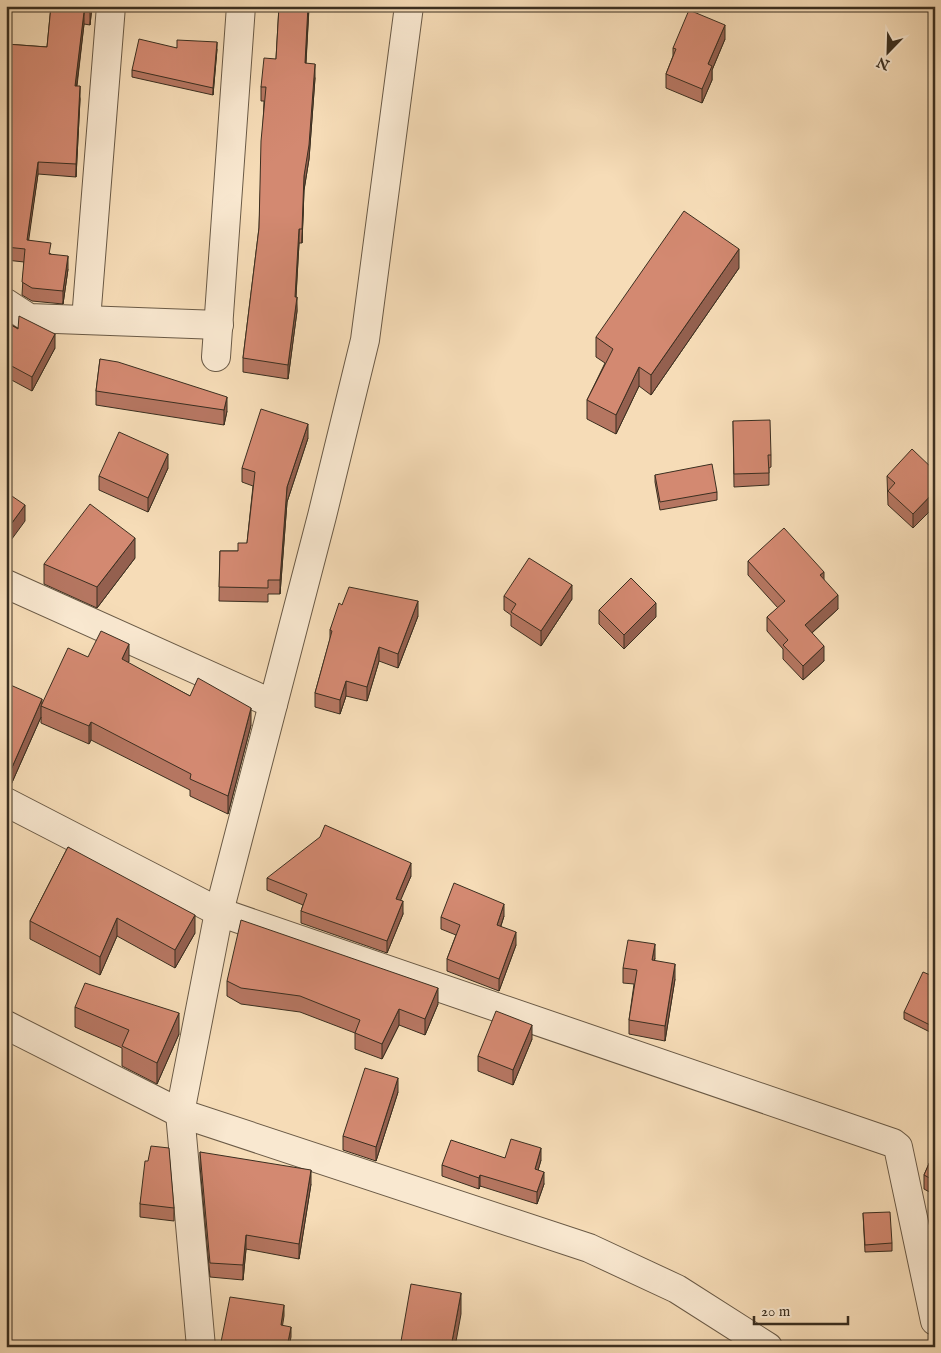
<svg xmlns="http://www.w3.org/2000/svg" width="941" height="1353" font-family="'IM FELL English',serif">
	<style>
		.lines { fill: none; stroke-linecap: round; stroke-linejoin: round }
		.street-casing { stroke: #6a5a46; stroke-width: 30 }
		.street { stroke: #f9e8d0; stroke-width: 28 }
		.wall { fill: #b57661; stroke: #3b2f20 }
		.shaded-wall { fill: #94604f; stroke: #3b2f20 }
		.building { fill: #d38971; stroke: #3b2f20 }
	</style>
	<rect width="100%" height="100%" fill="#f6dcb7"/>
	<filter id="stains"><feTurbulence type="fractalNoise" baseFrequency=".004" numOctaves="4"/><feColorMatrix values="0 0 0 0 .2 0 0 0 0 .09 0 0 0 0 .02 0 0 0 .5 -.17"/></filter>
	<radialGradient id="worn" r=".72"><stop offset=".6" stop-color="#630" stop-opacity="0"/><stop offset="1" stop-color="#630" stop-opacity=".3"/></radialGradient>
	<g class="lines">
		<g class="street-casing">
			<g id="street">
				<polyline points="6,303 29,318 219,325"/>
				<polyline points="86,320 111,6"/>
				<polyline points="216,357 241,6"/>
				<polyline points="6,584 273,704"/>
				<polyline points="6,802 219,912 893,1143 898,1147 935,1321"/>
				<polyline points="6,1025 180,1113 589,1248 677,1289 768,1347"/>
				<polyline points="201,1347 180,1113 219,912 322,516 365,340 409,6"/>
			</g>
		</g>
		<use href="#street" class="street"/>
	</g>
	<g class="wall">
		<polygon points="51,6 92,6 90,25 84,24 77,86 80,99 76,177 38,174 28,240 51,254 68,269 63,304 32,301 22,295 24,262 6,260 6,44 47,47"/>
		<polygon points="279,6 320,6 320,9 309,8 306,63 315,78 309,159 304,190 302,243 299,243 296,297 297,311 288,379 243,372 243,358 259,228 264,101 261,101 261,87 276,59"/>
		<polygon points="725,39 712,70 712,80 702,103 666,88 666,74 673,56 673,48"/>
		<polygon points="177,48 217,49 213,95 132,77 132,70"/>
		<polygon points="739,268 651,395 639,386 616,434 587,419 587,400 605,363 596,357 596,337"/>
		<polygon points="6,322 55,348 32,391 6,377"/>
		<polygon points="100,359 227,411 224,425 96,405 96,391"/>
		<polygon points="733,421 771,455 771,467 769,468 769,485 734,487"/>
		<polygon points="308,438 287,502 280,594 268,594 268,602 219,601 220,551 238,551 247,543 253,486 242,482 242,468"/>
		<polygon points="168,468 148,512 99,490 99,476"/>
		<polygon points="935,471 913,528 888,505 887,476"/>
		<polygon points="655,475 717,492 717,500 660,510 655,482"/>
		<polygon points="135,558 97,608 44,584 44,564"/>
		<polygon points="748,561 824,580 838,609 812,633 824,661 803,680 783,659 783,649 767,631 767,617 778,608 748,575"/>
		<polygon points="504,596 572,599 541,646 511,626 511,615 504,610"/>
		<polygon points="342,605 418,616 398,668 379,661 367,701 346,696 340,714 315,707 315,693 330,639 330,630"/>
		<polygon points="599,610 656,617 624,649 599,624"/>
		<polygon points="88,657 129,661 128,663 190,696 251,725 228,814 190,796 190,790 91,740 89,744 41,723 41,717 10,787 6,788 6,683 42,704"/>
		<polygon points="68,847 195,933 175,968 117,936 100,975 30,939 30,921"/>
		<polygon points="411,876 400,900 403,914 387,953 301,923 301,911 303,905 267,890 267,878"/>
		<polygon points="504,916 501,926 516,945 499,991 447,971 447,959 456,935 441,929 441,917"/>
		<polygon points="655,958 654,961 675,979 665,1041 629,1034 629,1020 634,984 623,983 623,968"/>
		<polygon points="935,977 932,1033 904,1019 904,1012"/>
		<polygon points="227,981 438,1004 425,1035 399,1025 382,1059 355,1049 355,1033 300,1012 241,1004 227,996"/>
		<polygon points="75,1007 179,1034 157,1084 122,1066 122,1048 75,1027"/>
		<polygon points="532,1039 513,1085 478,1071 478,1056"/>
		<polygon points="935,1041 935,1056 932,1055 932,1047"/>
		<polygon points="398,1092 376,1161 343,1150 343,1136"/>
		<polygon points="935,1150 935,1195 924,1189 924,1175"/>
		<polygon points="200,1152 311,1184 299,1259 246,1249 243,1280 210,1277 200,1166"/>
		<polygon points="505,1158 541,1160 538,1170 544,1184 537,1204 480,1186 479,1189 442,1176 442,1165"/>
		<polygon points="148,1161 174,1208 174,1221 140,1217 140,1204"/>
		<polygon points="863,1213 892,1243 892,1251 865,1252"/>
	</g>
	<g class="shaded-wall">
		<polygon points="90,6 92,6 90,25"/>
		<polygon points="308,6 309,6 305,77 305,63"/>
		<polygon points="84,12 84,24 75,98 75,86"/>
		<polygon points="725,25 725,39 712,70 712,80 702,103 702,89 708,64"/>
		<polygon points="217,42 217,49 213,95 213,88"/>
		<polygon points="315,64 315,78 309,159 304,190 302,243 304,176"/>
		<polygon points="80,86 80,99 76,177 76,164"/>
		<polygon points="38,162 38,174 27,252 27,240"/>
		<polygon points="299,229 299,243 295,311 295,297"/>
		<polygon points="739,249 739,268 651,395 651,375"/>
		<polygon points="68,256 68,269 63,304 63,291"/>
		<polygon points="297,297 297,311 288,379 288,365"/>
		<polygon points="55,334 55,348 32,391 32,377"/>
		<polygon points="639,367 639,386 616,434 616,415"/>
		<polygon points="227,397 227,411 224,425 224,410"/>
		<polygon points="308,424 308,438 287,502 280,594 280,580 287,487"/>
		<polygon points="168,454 168,468 148,512 148,498"/>
		<polygon points="935,491 935,506 913,528 913,514"/>
		<polygon points="25,505 25,521 6,547 6,531"/>
		<polygon points="135,538 135,558 97,608 97,587"/>
		<polygon points="824,572 824,586 820,575"/>
		<polygon points="572,585 572,599 541,646 541,631"/>
		<polygon points="838,595 838,609 805,639 805,625"/>
		<polygon points="418,601 418,616 398,668 398,654"/>
		<polygon points="656,603 656,617 624,649 624,635"/>
		<polygon points="129,644 129,661 122,676 122,659"/>
		<polygon points="824,646 824,661 803,680 803,666"/>
		<polygon points="379,647 379,661 367,701 367,687"/>
		<polygon points="346,681 346,696 340,714 340,700"/>
		<polygon points="42,699 42,706 41,706 41,717 10,787 10,772"/>
		<polygon points="251,708 251,725 228,814 228,796"/>
		<polygon points="91,722 91,740 89,744 89,726"/>
		<polygon points="411,863 411,876 396,911 396,899"/>
		<polygon points="403,901 403,914 387,953 387,941"/>
		<polygon points="504,904 504,916 497,937 497,925"/>
		<polygon points="195,915 195,933 175,968 175,950"/>
		<polygon points="117,918 117,936 100,975 100,957"/>
		<polygon points="516,932 516,945 499,991 499,979"/>
		<polygon points="655,944 655,958 652,975 652,960"/>
		<polygon points="675,964 675,979 665,1041 665,1026"/>
		<polygon points="438,988 438,1004 425,1035 425,1019"/>
		<polygon points="399,1009 399,1025 382,1059 382,1044"/>
		<polygon points="179,1013 179,1034 157,1084 157,1063"/>
		<polygon points="935,1018 935,1025 932,1033 932,1026"/>
		<polygon points="532,1025 532,1039 513,1085 513,1070"/>
		<polygon points="398,1078 398,1092 376,1161 376,1147"/>
		<polygon points="541,1148 541,1160 535,1181 535,1169"/>
		<polygon points="311,1170 311,1184 299,1259 299,1244"/>
		<polygon points="544,1172 544,1184 537,1204 537,1192"/>
		<polygon points="480,1175 480,1186 479,1189 479,1178"/>
		<polygon points="246,1235 246,1249 243,1280 243,1265"/>
		<polygon points="461,1293 461,1314 455,1347 451,1347"/>
		<polygon points="284,1305 284,1316 281,1335 281,1325"/>
		<polygon points="291,1327 291,1337 289,1347 287,1347"/>
	</g>
	<g class="building">
		<polygon points="51,6 90,6 90,12 84,12 75,86 80,86 76,164 38,162 27,240 51,243 49,254 68,256 63,291 32,288 22,282 25,249 6,247 6,44 47,47"/>
		<polygon points="279,6 308,6 305,63 315,64 309,145 304,176 302,229 299,229 295,297 297,297 288,365 243,358 259,228 261,141 266,87 261,87 264,58 276,59"/>
		<polygon points="689,10 725,25 708,64 712,66 702,89 666,74 676,49 673,48"/>
		<polygon points="139,39 177,48 177,40 217,42 213,88 132,70"/>
		<polygon points="684,211 739,249 651,375 639,367 616,415 587,400 613,349 596,337"/>
		<polygon points="19,316 55,334 32,377 6,363 6,322 18,329"/>
		<polygon points="100,359 118,362 227,397 224,410 96,391"/>
		<polygon points="261,409 308,424 287,487 280,580 268,580 268,588 219,587 220,551 238,551 238,543 247,543 255,472 242,468"/>
		<polygon points="770,420 771,455 768,455 769,473 734,474 733,421"/>
		<polygon points="119,432 168,454 148,498 99,476"/>
		<polygon points="912,449 935,471 935,491 913,514 888,491 895,483 887,476"/>
		<polygon points="712,464 717,492 660,502 655,475"/>
		<polygon points="6,492 25,505 6,531"/>
		<polygon points="90,504 135,538 97,587 44,564"/>
		<polygon points="784,528 824,572 820,575 838,595 805,625 824,646 803,666 783,645 788,640 767,617 785,601 748,561"/>
		<polygon points="529,558 572,585 541,631 511,612 516,604 504,596"/>
		<polygon points="631,578 656,603 624,635 599,610"/>
		<polygon points="349,587 418,601 398,654 379,647 367,687 346,681 340,700 315,693 332,631 330,630 339,603 342,605"/>
		<polygon points="101,631 129,644 122,659 190,696 198,678 251,708 228,796 190,779 191,774 91,722 89,726 41,706 68,648 88,657"/>
		<polygon points="6,683 42,699 10,772 6,772"/>
		<polygon points="325,825 411,863 396,899 403,901 387,941 301,911 307,894 267,878 320,837"/>
		<polygon points="68,847 195,915 175,950 117,918 100,957 30,921"/>
		<polygon points="454,883 504,904 497,925 516,932 499,979 447,959 460,925 441,917"/>
		<polygon points="241,920 438,988 425,1019 399,1009 382,1044 355,1033 360,1020 300,996 241,988 227,981"/>
		<polygon points="628,940 655,944 652,960 675,964 665,1026 629,1020 637,970 623,968"/>
		<polygon points="923,972 935,977 935,1018 932,1026 904,1012"/>
		<polygon points="85,983 179,1013 157,1063 122,1046 129,1030 75,1007"/>
		<polygon points="496,1011 532,1025 513,1070 478,1056"/>
		<polygon points="935,1041 935,1049 932,1047"/>
		<polygon points="365,1068 398,1078 376,1147 343,1136"/>
		<polygon points="511,1139 541,1148 535,1169 544,1172 537,1192 480,1175 479,1178 442,1165 451,1140 505,1158"/>
		<polygon points="151,1146 169,1148 174,1208 140,1204 145,1161 148,1161"/>
		<polygon points="935,1150 935,1181 924,1175"/>
		<polygon points="200,1152 311,1170 299,1244 246,1235 243,1265 210,1263"/>
		<polygon points="890,1212 892,1243 865,1245 863,1213"/>
		<polygon points="411,1284 461,1293 451,1347 400,1347"/>
		<polygon points="230,1297 284,1305 281,1325 291,1327 287,1347 220,1347"/>
	</g>
	<rect width="941" height="1353" fill="none" stroke="#f6dcb7" stroke-width="25"/>
	<rect x="8" y="8" width="926" height="1338" fill="none" stroke="#3b2f20" stroke-width="2.5"/>
	<rect x="12" y="12" width="916" height="1328" fill="none" stroke="#3b2f20"/>
	<g transform="translate(888 52) rotate(203)" stroke="#f9e8d0" stroke-width="4" paint-order="stroke">
	<path d="M0-4L9 19L0 12L-9 19Z" fill="#3b2f20"/>
	<text y="-8" font-size="14" font-weight="bold" text-anchor="middle" fill="#3b2f20">N</text>
	</g>
	<path d="M754 1316v8h94v-8" fill="none" stroke="#3b2f20" stroke-width="2.5"/>
	<text x="761" y="1316" font-size="15" fill="#3b2f20" stroke="#f9e8d0" stroke-width="4" paint-order="stroke">20 m</text>
	<rect width="100%" height="100%" filter="url(#stains)"/>
	<rect width="100%" height="100%" fill="url(#worn)"/>
</svg>
